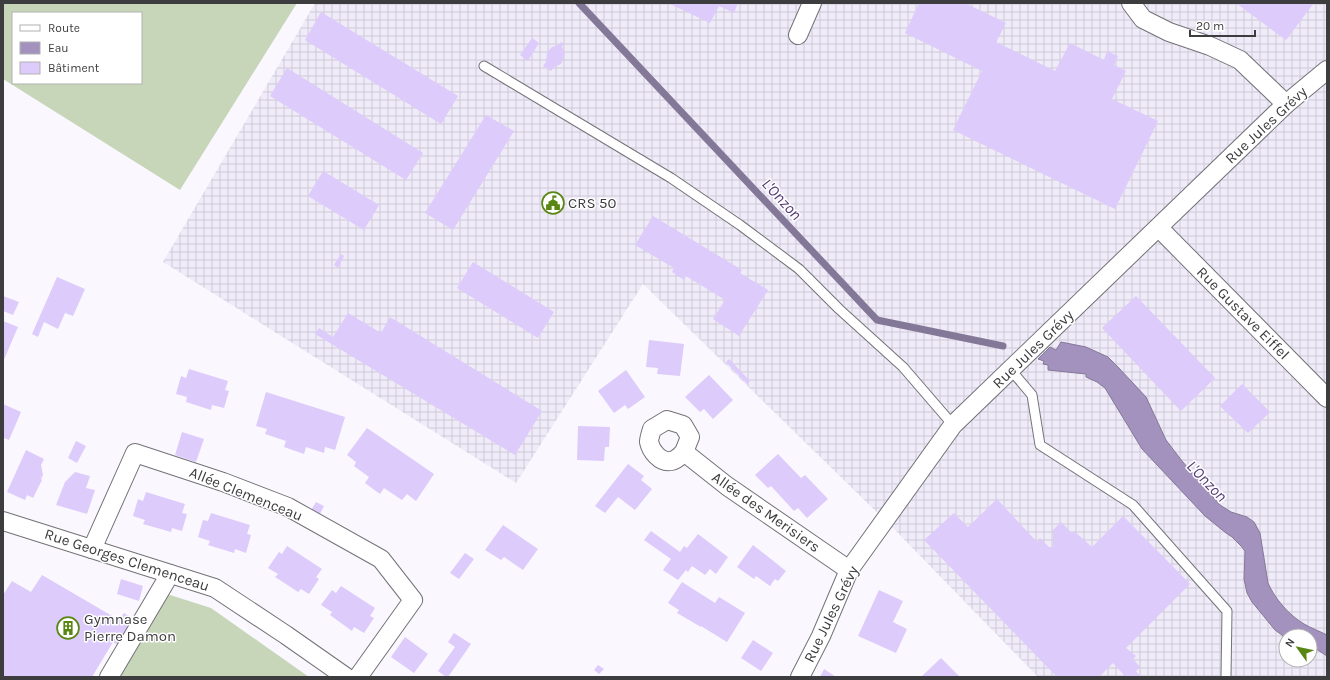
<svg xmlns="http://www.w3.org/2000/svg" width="1330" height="680" font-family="Karla,sans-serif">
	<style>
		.industrial { fill: url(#industrial-grid); fill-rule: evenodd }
		.pitch { fill: #c7d6b9; fill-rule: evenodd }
		.water { fill: #a392be; stroke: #847898 }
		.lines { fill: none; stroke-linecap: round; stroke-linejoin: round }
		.stream { stroke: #847898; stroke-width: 7 }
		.building { fill: #ddcbfb }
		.service-casing { stroke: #737277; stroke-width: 11 }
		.minor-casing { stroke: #737277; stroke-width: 20 }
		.service { stroke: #fff; stroke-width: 9 }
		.minor { stroke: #fff; stroke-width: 18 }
		.labels { text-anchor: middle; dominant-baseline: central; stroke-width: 3; stroke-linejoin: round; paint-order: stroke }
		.street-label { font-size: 15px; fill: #3d3c3e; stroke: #fff }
		.poi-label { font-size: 15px; fill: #3d3c3e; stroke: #fff; text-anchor: start }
		.water-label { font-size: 16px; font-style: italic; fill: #553b75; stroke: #fff }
	</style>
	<defs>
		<pattern id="industrial-grid" width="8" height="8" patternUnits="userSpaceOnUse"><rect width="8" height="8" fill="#f0ebf8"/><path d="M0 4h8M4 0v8" fill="none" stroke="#cfcad6"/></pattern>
	</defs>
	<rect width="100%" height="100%" fill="#faf8fe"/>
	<path class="industrial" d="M 315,3 L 1327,3 L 1327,677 L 1038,677 L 896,531 L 643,284 L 516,483 L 163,262 ZM 1286,636 L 1310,636 L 1310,660 L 1286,660 Z"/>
	<g class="pitch">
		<path d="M 3,3 L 297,3 L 180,190 L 3,79 ZM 13,13 L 141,13 L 141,83 L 13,83 Z"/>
		<polygon points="167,594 211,608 309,677 119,677"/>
	</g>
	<path class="water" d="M 1061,342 L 1086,347 L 1108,357 L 1118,367 L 1146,397 L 1166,440 L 1182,461 L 1220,505 L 1231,512 L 1247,517 L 1254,522 L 1260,533 L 1268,583 C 1275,599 1289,615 1304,624 C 1311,628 1319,631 1327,635 L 1327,656 L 1310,645 L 1310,636 L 1286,636 L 1286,638 L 1275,630 L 1252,602 L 1247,593 L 1244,579 L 1245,551 L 1241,546 L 1232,537 L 1226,533 L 1205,516 L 1142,449 L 1105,388 L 1097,382 L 1086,377 L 1086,374 L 1048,370 L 1048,365 L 1043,364 L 1044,361 L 1038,359 L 1050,347 L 1056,350 Z"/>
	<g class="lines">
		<polyline class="stream" points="579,3 877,320 1003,346"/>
	</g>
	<g class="building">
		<polygon points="668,3 738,3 734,13 719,6 710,23"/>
		<polygon points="919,3 965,3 1006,23 996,42 1055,71 1070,43 1104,60 1107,51 1118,56 1114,65 1126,71 1112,99 1158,121 1115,209 953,130 982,71 905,33"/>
		<polygon points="1236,3 1314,3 1286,40"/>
		<polygon points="321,12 458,96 441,124 305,40"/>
		<polygon points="532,38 539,43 528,61 520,55"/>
		<polygon points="561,42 564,44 562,47 565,54 564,57 561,64 554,67 551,71 543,66 546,62 547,52 552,47 558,45"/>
		<polygon points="287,68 423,153 406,180 270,96"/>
		<polygon points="486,115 514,131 453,230 425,213"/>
		<polygon points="323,171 379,205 364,230 308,196"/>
		<polygon points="653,216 742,270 740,273 768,290 739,336 713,319 725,300 686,276 684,280 672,272 674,268 635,245"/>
		<polygon points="341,254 344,256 338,268 334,265"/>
		<polygon points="473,262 554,312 538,338 457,288"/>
		<polygon points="57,277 85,289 73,316 65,313 58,329 44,322 38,337 32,334"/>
		<polygon points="3,296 19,302 13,315 3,311"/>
		<polygon points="1136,296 1215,378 1181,411 1102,328"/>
		<polygon points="348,313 381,333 390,317 542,411 515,455 315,334 319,328 333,337"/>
		<polygon points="3,321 18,327 3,362"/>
		<polygon points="649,340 684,344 680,376 657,374 658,368 646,367"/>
		<polygon points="729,359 750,381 747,384 726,362"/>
		<polygon points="189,369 228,381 225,390 229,391 224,408 212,405 211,410 186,402 187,397 176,394 181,376 186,378"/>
		<polygon points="626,370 645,397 628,409 625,405 614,413 598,391"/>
		<polygon points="709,375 733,400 713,419 704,409 700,412 685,397"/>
		<polygon points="1242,384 1270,412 1248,433 1220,406"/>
		<polygon points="266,392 345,417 335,450 325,447 324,453 306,447 304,454 284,447 286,441 265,434 267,429 256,426"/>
		<polygon points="3,404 21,412 9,440 4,438 3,441"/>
		<polygon points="578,426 610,427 609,447 605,447 604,461 577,460"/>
		<polygon points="367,428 434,474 416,501 407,494 402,500 384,488 380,494 365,483 369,477 354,466 356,462 347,455"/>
		<polygon points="182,432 204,439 196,462 175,455"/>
		<polygon points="76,441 86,446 77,463 68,458"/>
		<polygon points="26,450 44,459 41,465 43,475 41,479 42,480 33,498 27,495 25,500 7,492"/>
		<polygon points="778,454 801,478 805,475 828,499 807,518 798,508 794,511 771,486 768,488 755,475"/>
		<polygon points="628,464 644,476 641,480 652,489 635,510 618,497 605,513 595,506"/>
		<polygon points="75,472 90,476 86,488 95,490 87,514 56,505 65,482"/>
		<polygon points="146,492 185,504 182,513 187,514 182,531 172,528 171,532 143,524 145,520 133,516 138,499 143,501"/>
		<polygon points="997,499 1037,542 1040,538 1049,547 1053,547 1053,530 1061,522 1072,533 1074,531 1092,547 1123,516 1190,584 1126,648 1136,656 1133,659 1140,667 1136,671 1141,677 1123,677 1124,675 1113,663 1100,676 1101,677 1057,677 924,540 954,513 968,527"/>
		<polygon points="316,502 324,506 319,516 310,512"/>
		<polygon points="211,513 250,525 247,534 251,535 246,553 235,549 234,553 208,545 210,541 198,537 203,520 208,521"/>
		<polygon points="503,525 538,549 523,570 504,557 501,560 485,550"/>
		<polygon points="651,531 680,552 684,546 687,548 698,534 728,557 716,574 710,569 705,575 692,566 688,572 686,570 678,580 663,570 671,559 644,540"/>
		<polygon points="753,545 786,571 778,581 775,579 770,586 756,576 754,579 737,567"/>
		<polygon points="287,546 322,569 316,577 319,579 309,594 301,589 298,592 286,584 275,577 278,574 268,568 279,552 282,554"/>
		<polygon points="465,553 474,559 459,579 450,573"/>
		<polygon points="42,575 119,620 124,613 137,621 121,647 113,642 92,677 3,677 3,595 12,581 31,592"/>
		<polygon points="121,579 143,586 139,601 117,594"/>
		<polygon points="682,582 715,603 719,597 745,613 727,642 701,626 701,627 677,613 679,610 668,603"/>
		<polygon points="341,586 375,608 370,616 374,618 364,633 354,627 352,631 330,615 332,612 321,605 332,590 336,593"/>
		<polygon points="879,590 903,601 893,622 907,629 896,653 858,636"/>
		<polygon points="454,633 471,644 448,677 446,677 438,671 455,647 448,642"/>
		<polygon points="405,637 428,654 414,673 391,657"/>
		<polygon points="753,640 773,653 761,671 741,658"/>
		<polygon points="941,658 960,677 921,677"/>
		<polygon points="598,665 604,669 599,674 594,670"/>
		<polygon points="824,669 836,677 820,677"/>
	</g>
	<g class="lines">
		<g class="service-casing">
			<g id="service">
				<polyline points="484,66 671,178 740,225 799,269 839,309 903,367 953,425"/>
				<polyline points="1011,370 1032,395 1040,445 1133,505 1227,611 1226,677"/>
			</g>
		</g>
		<g class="minor-casing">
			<g id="minor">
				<polyline points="1131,3 1143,19 1169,32 1210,46 1240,60 1286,104"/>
				<polyline points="798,35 812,3"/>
				<polyline points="1159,228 1327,398"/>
				<path d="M 684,452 C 680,456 677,460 671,461 C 660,463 651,451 649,442 C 649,438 651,433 652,429 L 667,420 L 683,425 L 690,437 L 684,452 L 727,486 L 849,570"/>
				<polyline points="3,521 215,588 286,635 346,677"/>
				<polyline points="92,549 135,453 223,482 288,507 381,559 413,600 358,677"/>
				<polyline points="109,677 170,574"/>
				<polyline points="800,677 821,636 849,570 953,425 1286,104 1327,70"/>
			</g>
		</g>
		<use href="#service" class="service"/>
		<use href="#minor" class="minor"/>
	</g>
	<defs>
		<g id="civic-ring" transform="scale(1.15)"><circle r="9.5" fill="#fff" stroke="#5a8613" stroke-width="1.5"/><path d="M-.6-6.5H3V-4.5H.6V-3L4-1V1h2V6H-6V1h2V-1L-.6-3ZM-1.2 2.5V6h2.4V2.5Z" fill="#5a8613"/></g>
		<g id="building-ring" transform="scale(1.15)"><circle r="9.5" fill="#fff" stroke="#5a8613" stroke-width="1.5"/><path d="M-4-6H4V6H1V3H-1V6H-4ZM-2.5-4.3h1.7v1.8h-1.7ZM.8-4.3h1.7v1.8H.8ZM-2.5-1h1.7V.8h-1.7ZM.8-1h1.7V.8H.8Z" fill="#5a8613"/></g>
	</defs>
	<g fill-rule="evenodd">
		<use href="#civic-ring" x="553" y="203"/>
		<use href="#building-ring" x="68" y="628"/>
	</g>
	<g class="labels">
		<g class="street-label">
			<text transform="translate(1266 125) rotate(-43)">Rue Jules Grévy</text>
			<text transform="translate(1243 313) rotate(45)">Rue Gustave Eiffel</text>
			<text transform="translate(1033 349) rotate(-44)">Rue Jules Grévy</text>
			<text transform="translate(246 494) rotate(22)">Allée Clemenceau</text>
			<text transform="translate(766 512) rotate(35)">Allée des Merisiers</text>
			<text transform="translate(127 560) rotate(18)">Rue Georges Clemenceau</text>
			<text transform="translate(831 614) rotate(-64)">Rue Jules Grévy</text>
		</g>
		<g class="poi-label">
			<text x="568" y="203">CRS 50</text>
			<text x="84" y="619">Gymnase<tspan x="84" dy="17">Pierre Damon</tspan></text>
		</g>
		<g class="water-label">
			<text transform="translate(782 199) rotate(47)">L'Onzon</text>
			<text transform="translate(1207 481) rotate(46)">L'Onzon</text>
		</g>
	</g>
	<rect width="1330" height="680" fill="none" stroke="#3d3c3e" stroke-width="8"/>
	<rect x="12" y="12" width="130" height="72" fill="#ffffff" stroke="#b1b1b2"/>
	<rect x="20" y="25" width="20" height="6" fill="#ffffff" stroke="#b1b1b2"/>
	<text x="48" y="32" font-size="12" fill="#3d3c3e">Route</text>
	<rect x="20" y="42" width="20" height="12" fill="#a392be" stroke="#b1b1b2"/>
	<text x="48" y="52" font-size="12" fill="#3d3c3e">Eau</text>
	<rect x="20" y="62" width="20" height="12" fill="#ddcbfb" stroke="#b1b1b2"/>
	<text x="48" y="72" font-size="12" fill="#3d3c3e">Bâtiment</text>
	<g transform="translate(1298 648) rotate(303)"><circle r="19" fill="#ffffff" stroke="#b1b1b2"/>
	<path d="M0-3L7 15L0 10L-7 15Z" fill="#5a8613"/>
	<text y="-6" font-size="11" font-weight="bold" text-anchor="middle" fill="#3d3c3e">N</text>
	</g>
	<path d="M1190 30v6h65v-6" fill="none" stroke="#3d3c3e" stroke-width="2"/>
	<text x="1196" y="30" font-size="12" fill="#3d3c3e" stroke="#ffffff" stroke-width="3" paint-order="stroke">20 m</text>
</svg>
